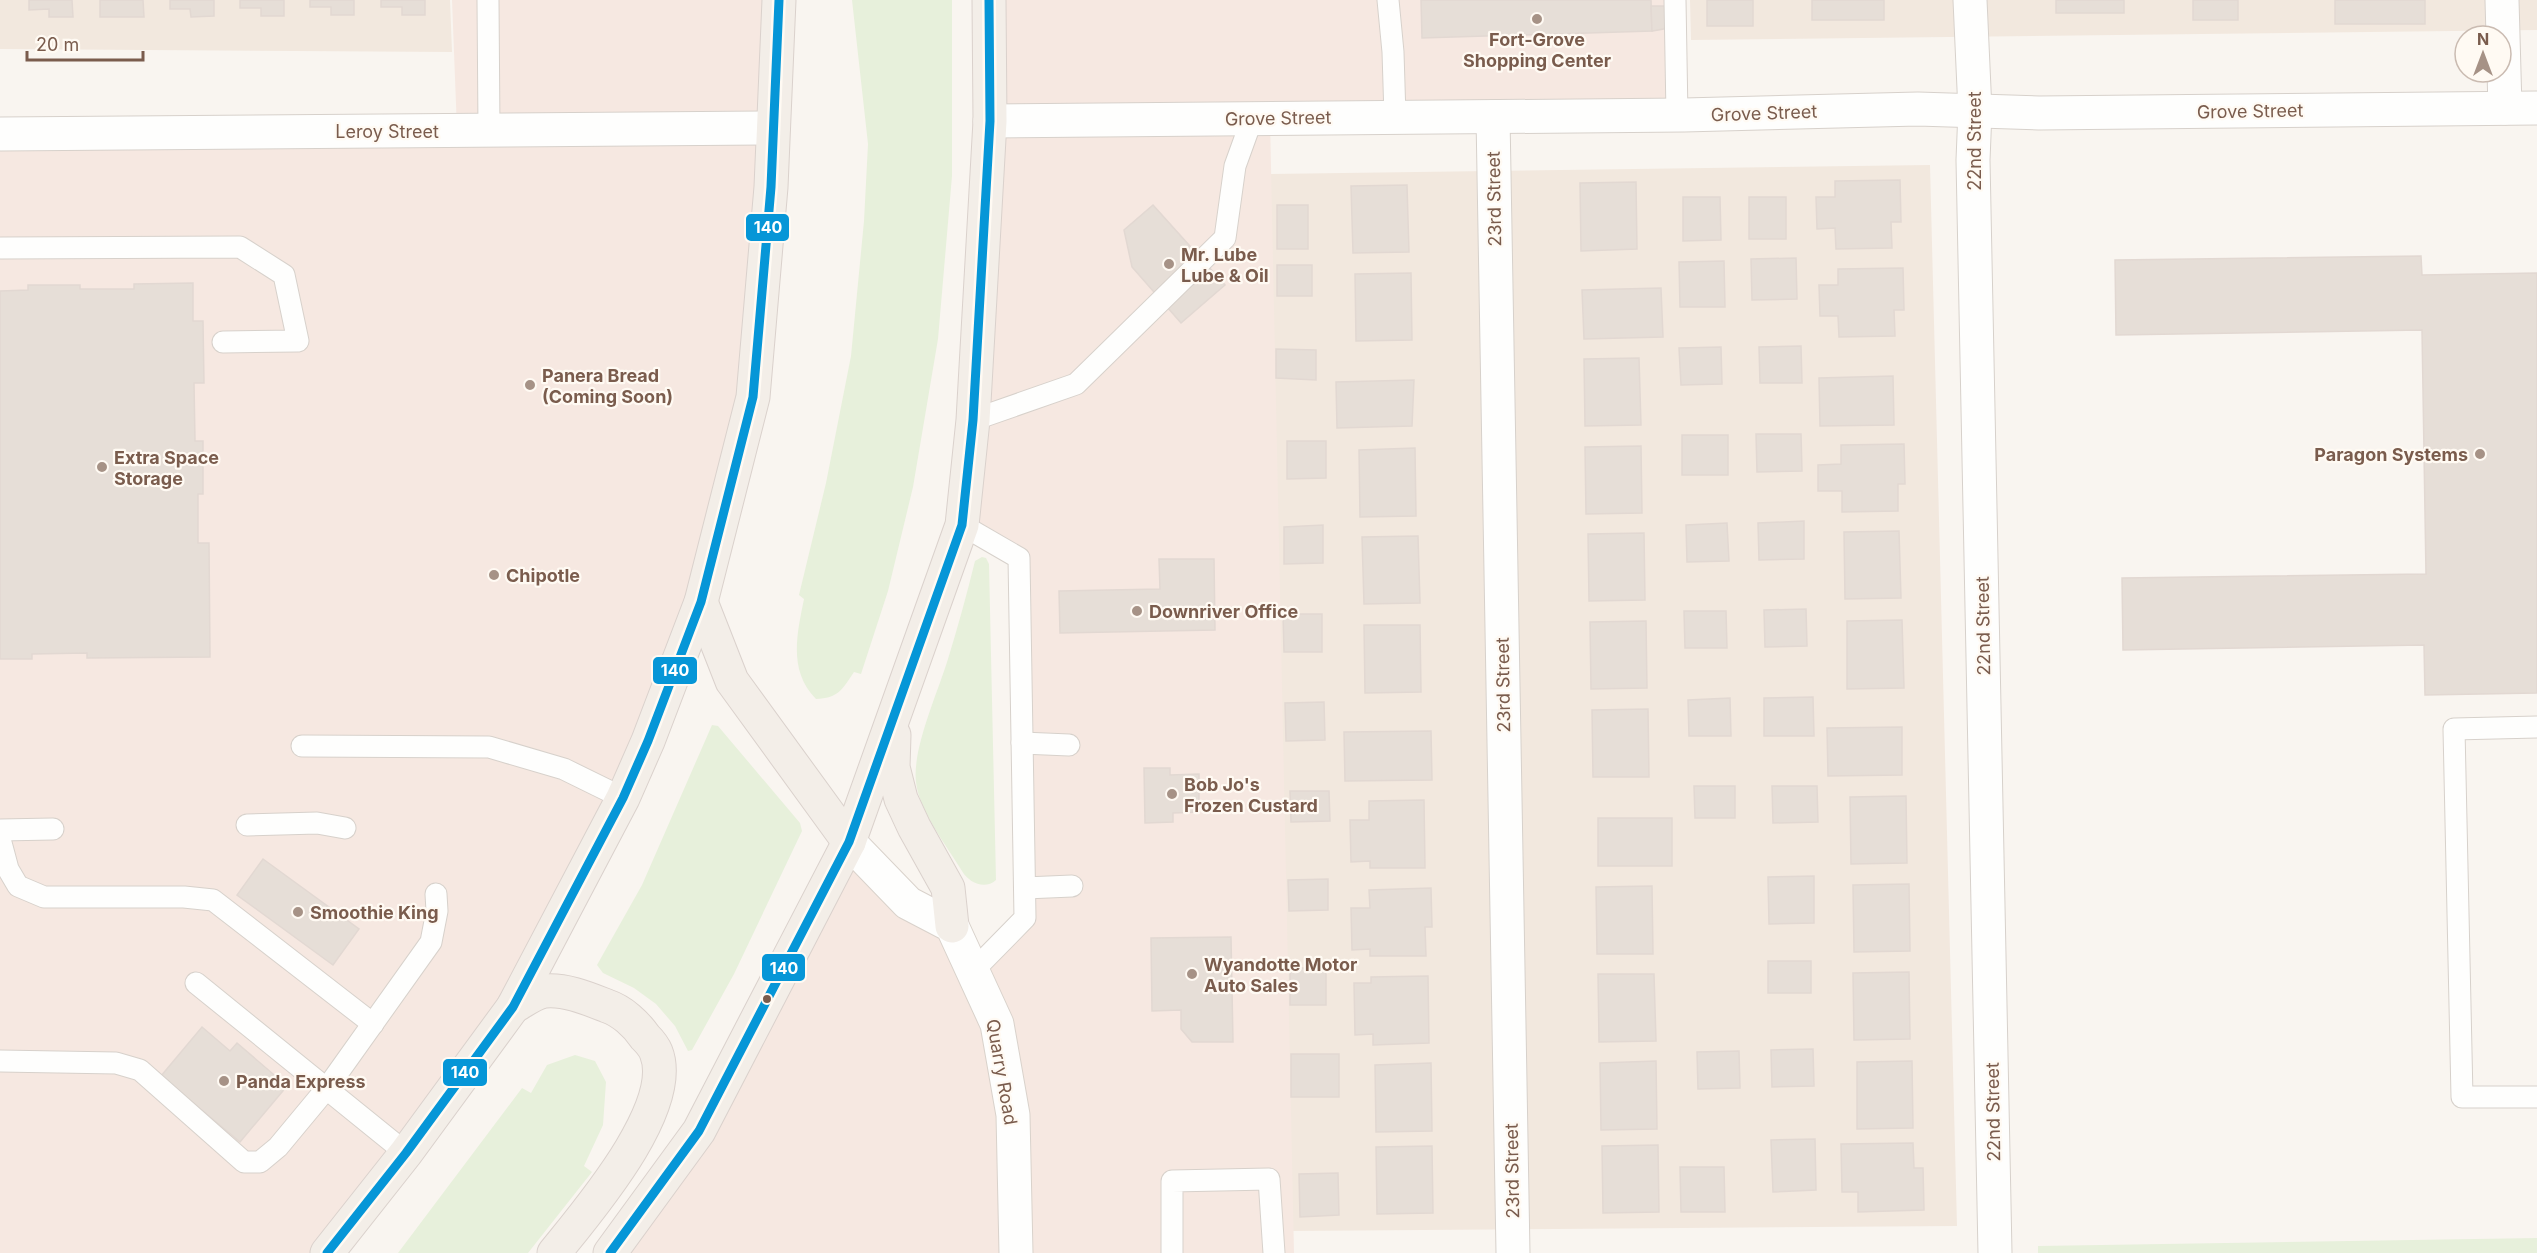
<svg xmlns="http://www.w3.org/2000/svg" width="2537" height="1253" font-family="Inter,sans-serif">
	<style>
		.residential { fill: #f2e8de }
		.commercial { fill: #f6e8e1 }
		.green { fill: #e7f0db }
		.building { fill: #e6ded7; stroke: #e2d8d2; stroke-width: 1.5 }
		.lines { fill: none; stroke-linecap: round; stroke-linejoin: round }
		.lane-casing { stroke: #d7d1cb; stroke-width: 23 }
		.street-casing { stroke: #d7d1cb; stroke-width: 35 }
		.secondary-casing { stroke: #d9d2cb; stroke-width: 35 }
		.primary-casing { stroke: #dad1cc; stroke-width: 35 }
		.lane { stroke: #fefefd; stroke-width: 21 }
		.street { stroke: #fefefd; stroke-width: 33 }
		.secondary { stroke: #fefefd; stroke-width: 33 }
		.primary { stroke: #f3eee8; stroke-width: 33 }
		.bus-1-casing { stroke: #fffaf3; stroke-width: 14 }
		.bus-1 { stroke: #0696d7; stroke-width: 9 }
		.poi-dot { fill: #a69286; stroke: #fffaf3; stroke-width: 2 }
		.bus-dot { fill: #7a5c4d; stroke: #fffaf3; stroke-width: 2 }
		.labels { text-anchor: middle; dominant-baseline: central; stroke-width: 4.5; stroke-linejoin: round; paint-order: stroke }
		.poi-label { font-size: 18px; font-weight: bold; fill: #7a5c4d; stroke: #fffaf3; text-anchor: start }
		.street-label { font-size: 18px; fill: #7a5c4d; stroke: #fffaf3 }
		.line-badge { stroke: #fffaf3; stroke-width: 2 }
		.badge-label { font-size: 16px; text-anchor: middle; font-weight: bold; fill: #fff }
	</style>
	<rect width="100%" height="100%" fill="#f9f5f0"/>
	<g class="residential">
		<polygon points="0,0 450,0 452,52 0,49"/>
		<polygon points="1690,0 2537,0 2537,30 1691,40"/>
		<polygon points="1930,165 1957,1226 1285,1231 1262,174"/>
	</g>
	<g class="commercial">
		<polygon points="452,0 779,0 753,397 701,602 513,1007 327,1253 0,1253 0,134 457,130"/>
		<polygon points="989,0 1675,0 1677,115 1270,119 1294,1253 610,1253 849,842 973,971 1025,918 1019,558 962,525"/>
	</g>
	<g class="green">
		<path d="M 852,0 L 952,0 L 952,176 L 938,339 L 913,487 L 888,591 L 861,674 L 854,672 C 842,690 838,698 816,699 C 788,671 797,634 804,599 L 799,595 L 826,483 L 851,356 L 864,221 L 868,144 Z"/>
		<path d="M 982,557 L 986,558 L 989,564 L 996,880 C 985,890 969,883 962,871 C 947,846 919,811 916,782 C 912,749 938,692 948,659 C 958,626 967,594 975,561 Z"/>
		<polygon points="712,725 718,726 800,823 802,831 734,974 692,1050 688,1051 675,1026 656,1004 634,988 603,973 597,965 642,885"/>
		<polygon points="575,1055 595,1061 606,1082 603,1125 584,1166 592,1172 528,1253 398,1253 522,1088 531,1093 547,1065"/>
		<polygon points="2537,1238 2537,1253 2038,1253 2038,1246"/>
	</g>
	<g class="building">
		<polygon points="29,0 72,0 73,17 49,17 49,9 29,10"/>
		<polygon points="100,0 143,0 144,17 100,17"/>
		<polygon points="170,0 214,0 214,16 191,17 190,9 170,9"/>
		<polygon points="240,0 284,0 284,16 261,16 261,8 240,8"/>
		<polygon points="310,0 354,0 354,15 331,15 331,7 310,7"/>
		<polygon points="381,0 425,0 425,15 402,15 402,7 381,7"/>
		<polygon points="1421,0 1651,0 1652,31 1422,38"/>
		<rect x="1707" y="0" width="46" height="26"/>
		<rect x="1812" y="0" width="72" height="20"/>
		<rect x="2056" y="0" width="68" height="13"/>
		<rect x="2193" y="0" width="45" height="20"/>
		<rect x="2335" y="0" width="90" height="24"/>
		<polygon points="1651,6 1670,6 1669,28 1652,31"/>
		<polygon points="1900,180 1901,222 1891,222 1892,248 1836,249 1835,228 1817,229 1816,197 1835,197 1835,181"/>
		<polygon points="1636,182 1637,249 1581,251 1580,183"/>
		<polygon points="1407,185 1409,252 1353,253 1351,186"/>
		<polygon points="1683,197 1720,197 1721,240 1683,241"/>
		<rect x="1749" y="197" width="37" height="42"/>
		<polygon points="1153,205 1225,285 1181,323 1132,267 1124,230"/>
		<rect x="1277" y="205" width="31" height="44"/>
		<polygon points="2421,256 2422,275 2537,273 2537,693 2425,695 2424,645 2123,650 2122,578 2426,574 2422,330 2116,335 2115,260"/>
		<polygon points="1796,258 1797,299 1752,300 1751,259"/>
		<polygon points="1724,261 1725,307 1680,307 1679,262"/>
		<rect x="1277" y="265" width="35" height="31"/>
		<polygon points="1903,268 1904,310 1894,310 1895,336 1839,337 1838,316 1820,316 1819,285 1838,285 1838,269"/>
		<polygon points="1411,273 1412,340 1356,341 1355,274"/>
		<polygon points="193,283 193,321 203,321 204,383 194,383 195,441 203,441 203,494 198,494 198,543 209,543 210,657 87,658 87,653 32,654 32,659 0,659 0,291 28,290 28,285 80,285 80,289 134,289 134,284"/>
		<polygon points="1661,288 1663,337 1584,339 1582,290"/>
		<polygon points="1801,346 1802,383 1760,383 1759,347"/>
		<polygon points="1721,347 1722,384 1681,385 1679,348"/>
		<polygon points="1276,349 1316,350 1316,380 1276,378"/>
		<polygon points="1639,358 1641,425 1585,426 1584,359"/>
		<polygon points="1893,376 1894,425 1820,426 1819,378"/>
		<polygon points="1414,380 1412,426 1337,428 1336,382"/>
		<polygon points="1756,434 1801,434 1802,471 1757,472"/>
		<rect x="1682" y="435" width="46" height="40"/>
		<polygon points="1287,441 1326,441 1326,478 1287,479"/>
		<polygon points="1904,444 1905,484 1898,484 1898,511 1842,512 1842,491 1818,491 1818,465 1841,464 1841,445"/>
		<polygon points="1641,446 1642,513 1586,514 1585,447"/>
		<polygon points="1415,448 1416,516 1360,517 1359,450"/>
		<polygon points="1804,521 1804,559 1759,560 1758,523"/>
		<polygon points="1727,523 1729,561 1687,562 1686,525"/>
		<polygon points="1323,525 1323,563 1284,564 1284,527"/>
		<polygon points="1899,531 1901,598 1845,599 1844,532"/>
		<polygon points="1644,533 1645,600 1589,601 1588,534"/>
		<polygon points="1418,536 1420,603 1364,604 1362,537"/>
		<polygon points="1159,559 1214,559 1215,630 1060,633 1059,591 1160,589"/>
		<polygon points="1806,609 1807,646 1765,647 1764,610"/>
		<polygon points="1684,611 1726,611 1727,648 1685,648"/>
		<polygon points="1283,614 1322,614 1322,652 1284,652"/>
		<polygon points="1902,620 1904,688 1847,689 1847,621"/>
		<polygon points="1646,621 1647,688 1591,689 1590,622"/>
		<polygon points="1364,625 1420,625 1421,692 1365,693"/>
		<polygon points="1813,697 1814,736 1764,736 1764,698"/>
		<polygon points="1730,698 1731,736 1689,736 1688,700"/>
		<polygon points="1324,702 1325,740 1286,741 1285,703"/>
		<polygon points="1648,709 1649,777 1593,777 1592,710"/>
		<polygon points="1902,727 1902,775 1828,776 1827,728"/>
		<polygon points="1431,731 1432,780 1345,781 1344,732"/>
		<polygon points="1144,768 1170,768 1170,775 1199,774 1199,812 1173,813 1173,822 1145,823"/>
		<polygon points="1694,786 1735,786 1735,818 1695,818"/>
		<polygon points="1772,786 1817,786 1818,822 1773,823"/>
		<polygon points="1290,791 1329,791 1330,821 1291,822"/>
		<polygon points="1906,796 1907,863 1851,864 1850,797"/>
		<polygon points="1424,800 1425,868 1370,868 1370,861 1351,862 1350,820 1369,820 1369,801"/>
		<rect x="1598" y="818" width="74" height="48"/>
		<polygon points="263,859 359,929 333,965 237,895"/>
		<polygon points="1814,876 1814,923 1769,924 1768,877"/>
		<polygon points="1328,879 1328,910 1289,911 1288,880"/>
		<polygon points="1909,884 1910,951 1854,952 1853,885"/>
		<polygon points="1652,886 1653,954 1597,954 1596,887"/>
		<polygon points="1431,888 1432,927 1425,927 1426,956 1370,956 1370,949 1352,950 1351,908 1370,908 1369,890"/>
		<polygon points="1231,937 1233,1042 1192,1042 1181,1029 1181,1010 1152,1011 1151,938"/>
		<rect x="1768" y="961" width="43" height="32"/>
		<rect x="1290" y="968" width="36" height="37"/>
		<polygon points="1909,972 1910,1039 1854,1040 1853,973"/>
		<polygon points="1598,974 1654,974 1656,1041 1599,1042"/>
		<polygon points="1428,976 1429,1043 1373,1045 1373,1034 1355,1035 1354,983 1371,983 1371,977"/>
		<polygon points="202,1027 230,1051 237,1043 287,1086 240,1142 161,1076"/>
		<polygon points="1813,1049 1814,1086 1772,1087 1771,1050"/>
		<polygon points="1739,1051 1740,1088 1698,1089 1697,1052"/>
		<rect x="1291" y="1054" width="48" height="43"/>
		<polygon points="1656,1061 1657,1129 1601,1130 1600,1063"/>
		<polygon points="1912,1061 1913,1128 1857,1129 1857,1062"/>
		<polygon points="1431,1063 1432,1131 1376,1132 1375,1065"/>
		<polygon points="1815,1139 1816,1190 1773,1192 1771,1140"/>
		<polygon points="1913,1143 1914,1168 1923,1168 1924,1210 1858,1212 1858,1192 1842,1192 1841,1144"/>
		<polygon points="1658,1145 1659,1212 1603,1213 1602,1146"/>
		<polygon points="1432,1146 1433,1213 1377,1214 1376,1147"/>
		<polygon points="1680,1167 1724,1167 1725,1212 1681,1212"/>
		<polygon points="1338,1173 1339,1215 1300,1217 1299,1174"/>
	</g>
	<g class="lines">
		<g class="lane-casing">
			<g id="lane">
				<polyline points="488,0 489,130"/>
				<polyline points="1388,0 1393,52 1395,117"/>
				<polyline points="1675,0 1677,115"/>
				<polyline points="0,248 240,247 284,275 298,341 223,342"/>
				<polyline points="973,420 1076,384 1225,238 1235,166 1252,119"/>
				<polyline points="962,525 1019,558 1025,918 973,971"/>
				<polyline points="2537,727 2454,729 2462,1097 2537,1097"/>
				<polyline points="1022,743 1069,745"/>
				<polyline points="302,746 489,747 564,769 623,798"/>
				<polyline points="247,825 317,823 345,828"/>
				<polyline points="0,830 53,829"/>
				<polyline points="0,839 8,869 18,886 44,897 184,897 213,900 373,1024"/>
				<polyline points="1025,888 1072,886"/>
				<polyline points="196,983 406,1153"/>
				<polyline points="0,1061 116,1063 140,1070 244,1162 260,1162 278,1147 327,1088 431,942 437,911 436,894"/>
				<polyline points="1172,1253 1172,1181 1269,1179 1274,1253"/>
			</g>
		</g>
		<g class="street-casing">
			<g id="street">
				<polyline points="1970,0 1975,111 1973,160 1995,1253"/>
				<polyline points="2502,0 2505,108"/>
				<polyline points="1493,117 1513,1253"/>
				<polyline points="990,121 1684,115 1918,109 2039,113 2537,108"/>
				<polyline points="0,134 773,128"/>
			</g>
		</g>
		<g class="secondary-casing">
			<polyline id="secondary" points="849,842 908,903 952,926 997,1024 1013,1115 1016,1253"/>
		</g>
		<g class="primary-casing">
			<g id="primary">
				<polyline points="701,602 732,681 849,842"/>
				<polyline points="894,735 893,767 901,799 914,827 948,888 952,926"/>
				<path d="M 513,1007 C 522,1002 535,992 545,991 C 566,989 589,999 607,1006 C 622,1011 636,1024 645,1037 C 649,1041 654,1047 656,1052 C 678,1107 587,1212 554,1253"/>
				<polyline points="327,1253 406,1153 513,1007 623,798 648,741 701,602 753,397 771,187 779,0"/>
				<polyline points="610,1253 699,1131 849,842 962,525 973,420 990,121 989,0"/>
			</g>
		</g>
		<use href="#lane" class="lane"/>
		<use href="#street" class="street"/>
		<use href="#secondary" class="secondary"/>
		<use href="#primary" class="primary"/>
		<g class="bus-1-casing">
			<g id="bus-1">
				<polyline points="327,1253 406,1153 513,1007 623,798 648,741 701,602 753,397 771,187 779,0"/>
				<polyline points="610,1253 699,1131 849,842 962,525 973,420 990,121 989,0"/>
			</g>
		</g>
		<use href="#bus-1" class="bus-1"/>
	</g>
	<g class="poi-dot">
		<circle cx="1537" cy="19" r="6"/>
		<circle cx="1169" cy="264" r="6"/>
		<circle cx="530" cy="385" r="6"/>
		<circle cx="2480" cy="454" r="6"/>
		<circle cx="102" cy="467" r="6"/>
		<circle cx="494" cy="575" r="6"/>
		<circle cx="1137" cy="611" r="6"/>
		<circle cx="1172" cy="794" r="6"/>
		<circle cx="298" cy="912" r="6"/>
		<circle cx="1192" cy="974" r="6"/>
		<circle cx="224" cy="1081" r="6"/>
	</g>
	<circle class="bus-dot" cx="767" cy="999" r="5"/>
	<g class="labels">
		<g class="poi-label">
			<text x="1537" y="39" text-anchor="middle">Fort-Grove<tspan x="1537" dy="21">Shopping Center</tspan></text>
			<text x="1181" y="254">Mr. Lube<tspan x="1181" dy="21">Lube &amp; Oil</tspan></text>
			<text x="542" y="375">Panera Bread<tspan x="542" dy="21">(Coming Soon)</tspan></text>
			<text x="2468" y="454" text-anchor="end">Paragon Systems</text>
			<text x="114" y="457">Extra Space<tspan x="114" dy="21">Storage</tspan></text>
			<text x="506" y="575">Chipotle</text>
			<text x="1149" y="611">Downriver Office</text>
			<text x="1184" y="784">Bob Jo's<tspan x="1184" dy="21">Frozen Custard</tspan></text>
			<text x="310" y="912">Smoothie King</text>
			<text x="1204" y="964">Wyandotte Motor<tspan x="1204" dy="21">Auto Sales</tspan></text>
			<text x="236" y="1081">Panda Express</text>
		</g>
		<g class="street-label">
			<text transform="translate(2250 111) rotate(-1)">Grove Street</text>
			<text transform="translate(1764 113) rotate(-2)">Grove Street</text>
			<text transform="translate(1278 118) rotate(-1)">Grove Street</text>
			<text x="387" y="131">Leroy Street</text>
			<text transform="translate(1974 141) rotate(-90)">22nd Street</text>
			<text transform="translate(1494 199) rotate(-91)">23rd Street</text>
			<text transform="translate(1983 626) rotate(-91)">22nd Street</text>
			<text transform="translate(1503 685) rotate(-91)">23rd Street</text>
			<text transform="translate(1002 1072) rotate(80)">Quarry Road</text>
			<text transform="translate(1993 1112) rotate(-91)">22nd Street</text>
			<text transform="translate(1512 1171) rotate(-91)">23rd Street</text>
		</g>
	</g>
	<g class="line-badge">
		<rect x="745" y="213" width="45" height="29" rx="6" fill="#0696d7"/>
		<rect x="652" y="656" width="46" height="29" rx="6" fill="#0696d7"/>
		<rect x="761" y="953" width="45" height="29" rx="6" fill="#0696d7"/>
		<rect x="442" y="1058" width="46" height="29" rx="6" fill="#0696d7"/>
	</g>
	<g class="badge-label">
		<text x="768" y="233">140</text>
		<text x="675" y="676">140</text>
		<text x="784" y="974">140</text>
		<text x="465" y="1078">140</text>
	</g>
	<g transform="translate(2483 54)"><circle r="28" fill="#fffaf3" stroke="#cabbb1" stroke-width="1.5"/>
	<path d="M0-4.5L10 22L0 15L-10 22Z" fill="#a69286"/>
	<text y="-9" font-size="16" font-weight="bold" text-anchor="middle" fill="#7a5c4d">N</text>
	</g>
	<path d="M27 51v9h116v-9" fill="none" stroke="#7a5c4d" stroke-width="3"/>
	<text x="36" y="51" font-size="18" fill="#7a5c4d" stroke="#fffaf3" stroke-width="4.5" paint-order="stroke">20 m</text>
</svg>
